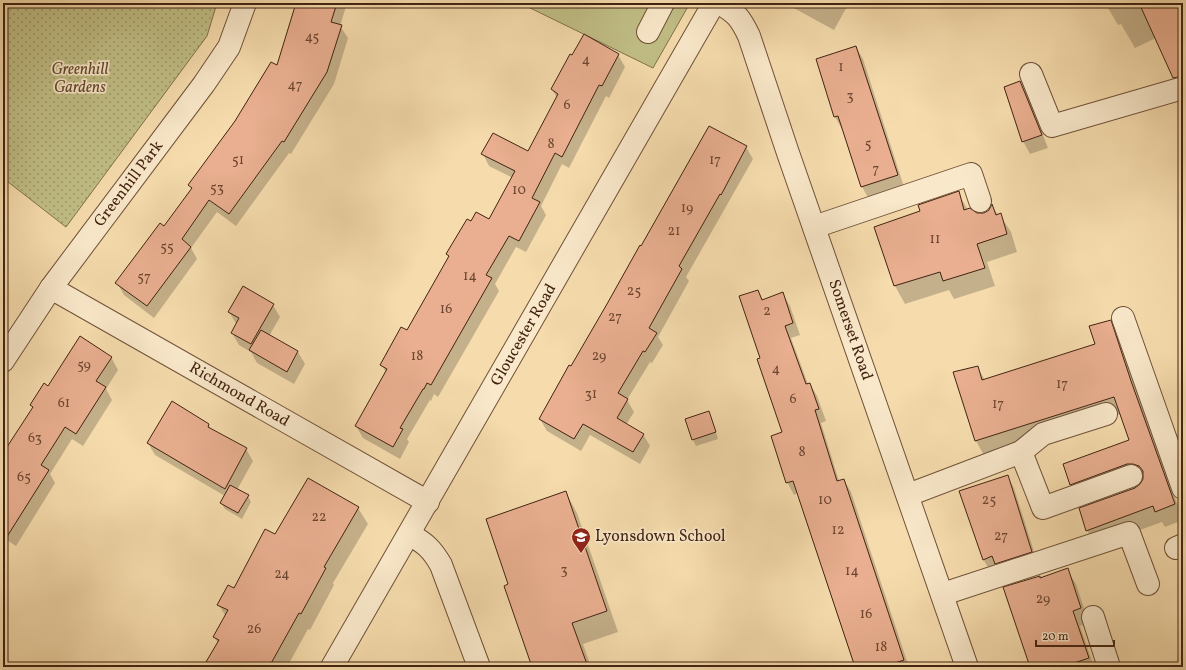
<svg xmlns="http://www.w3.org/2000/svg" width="1186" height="670" font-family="Vollkorn,serif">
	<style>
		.green { fill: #c1bf86; stroke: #82714c }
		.park { fill: url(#park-dots); stroke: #82714c }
		.shadow { fill: #0003 }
		.building { fill: #e9af90; stroke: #422311 }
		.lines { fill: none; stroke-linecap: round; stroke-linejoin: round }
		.minor-casing { stroke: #6f5138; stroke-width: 24 }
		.minor { stroke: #f9e8ca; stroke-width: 22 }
		.labels { text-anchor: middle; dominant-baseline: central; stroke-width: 3.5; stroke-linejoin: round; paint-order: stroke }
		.number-label { font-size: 14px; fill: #6c4631 }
		.park-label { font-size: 16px; font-style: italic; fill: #624a2e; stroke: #f9e8ca }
		.street-label { font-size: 16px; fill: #422311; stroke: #f9e8ca }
		.poi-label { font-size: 16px; fill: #422311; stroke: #f9e8ca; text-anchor: start }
	</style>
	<defs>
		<pattern id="park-dots" width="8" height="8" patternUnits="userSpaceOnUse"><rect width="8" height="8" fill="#c1bf86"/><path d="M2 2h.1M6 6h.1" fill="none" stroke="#9e9b6c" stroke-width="1.8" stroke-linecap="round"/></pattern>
	</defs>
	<rect width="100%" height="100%" fill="#f6dcad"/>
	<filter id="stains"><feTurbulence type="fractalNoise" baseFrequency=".005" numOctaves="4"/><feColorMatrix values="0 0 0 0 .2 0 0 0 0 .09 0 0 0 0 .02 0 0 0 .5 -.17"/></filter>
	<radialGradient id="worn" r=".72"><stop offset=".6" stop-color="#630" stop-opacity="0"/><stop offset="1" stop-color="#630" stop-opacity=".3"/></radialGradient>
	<polygon class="green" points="520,3 690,3 653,68"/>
	<polygon class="park" points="3,3 217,3 207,36 66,227 3,178"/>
	<g class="shadow">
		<polygon points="297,3 347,3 340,26 348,38 334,84 291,154 289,153 236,226 217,212 191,248 197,259 154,318 124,295 117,283 164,227 192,189 190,185 277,67"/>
		<polygon points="788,3 849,3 834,30 790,6"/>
		<polygon points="1105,3 1183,3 1183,94 1174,78 1156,38 1135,48 1121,24 1118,25"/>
		<polygon points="856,47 863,59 904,187 869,199 862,187 843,129 842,129 835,117 817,60"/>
		<polygon points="618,55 625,67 609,98 606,96 569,168 562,164 541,206 546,215 526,252 516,247 495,284 499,291 438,397 434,394 431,401 430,400 407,439 409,442 400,459 363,438 356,426 386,373 382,365 407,331 449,257 447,254 472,222 490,221 513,178 489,166 483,154 529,152 557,98 552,89 572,56"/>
		<polygon points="1020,82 1027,95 1048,148 1030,154 1023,141"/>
		<polygon points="746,147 753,159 686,277 689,281 658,337 663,345 652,363 650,362 627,400 634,412 626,425 643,434 650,446 640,464 590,435 581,451 547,431 540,419 642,247"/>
		<polygon points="958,193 968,210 977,214 984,214 990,210 992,206 998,215 1000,215 1011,232 1017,252 987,262 995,286 954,299 949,290 905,304 895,286 876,227 922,212"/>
		<polygon points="758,291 763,300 783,294 790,306 800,335 791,338 808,384 810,384 817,396 826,421 821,423 839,481 844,480 851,492 909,667 856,667 798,493 794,495 787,482 783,433 762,359"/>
		<polygon points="273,305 280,317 269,336 298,352 305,364 294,384 257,363 251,352 239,345 232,333 237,325 229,312"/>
		<polygon points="1110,321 1119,337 1139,398 1183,520 1165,527 1162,522 1096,546 1087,530 1136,488 1144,480 1136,480 1080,500 1071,484 1131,440 1121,414 985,457 976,441 955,373 977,367 985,380 1096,345"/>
		<polygon points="111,357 118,370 106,389 112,400 83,446 72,439 50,474 55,483 16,546 7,540 3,545 3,455 33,408 31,405 48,387"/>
		<polygon points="709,413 712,419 718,439 696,446 693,440"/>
		<polygon points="209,425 211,430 246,449 253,461 237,490 248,496 251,502 242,519 225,509 221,503 225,496 155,455 148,443"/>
		<polygon points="1007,476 1014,488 1038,564 991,572 983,559"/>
		<polygon points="566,493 577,513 618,632 583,644 591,667 541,667 510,585"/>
		<polygon points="358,508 368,524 333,583 334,585 310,630 308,629 287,667 204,667 218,643 214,637 226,617 219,605 234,589 276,536"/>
		<polygon points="1067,569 1076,584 1089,623 1080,626 1094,667 1030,667 1040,579"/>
	</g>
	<g class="building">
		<polygon points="296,3 337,3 331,22 342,25 327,72 284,142 282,141 229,214 209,200 182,239 191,247 147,306 115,283 160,223 164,226 192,188 188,185 235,121 271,62 277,65"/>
		<polygon points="1139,3 1183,3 1183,76 1173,78"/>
		<polygon points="584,34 619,54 602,86 599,85 562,157 555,153 532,198 540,202 519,241 509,236 486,275 492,278 431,385 427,383 424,389 423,389 400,428 403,429 393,447 355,426 387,369 380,365 401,327 407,330 449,256 446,254 467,219 471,221 476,212 489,219 515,171 481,154 493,133 528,151 558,94 551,89 570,54 572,55"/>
		<polygon points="856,46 898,175 861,187 838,116 834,117 816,59"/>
		<polygon points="1020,81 1042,135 1022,142 1004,87"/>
		<polygon points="709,126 747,146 721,195 720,194 679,266 682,269 649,328 657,333 645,352 643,351 618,393 628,399 617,418 644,434 633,452 583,424 574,439 539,419 569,365 571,366 607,304 640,245 641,246"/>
		<polygon points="959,191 964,210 970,208 977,213 984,213 989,210 992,204 996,215 1001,213 1007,234 977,244 985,268 943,281 940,272 894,286 874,227 920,211 918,205"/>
		<polygon points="243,286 274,304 251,344 231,333 239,318 228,312"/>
		<polygon points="758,290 762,300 783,292 793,323 785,326 806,384 810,383 819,409 815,410 837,481 844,479 904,660 883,667 855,667 793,481 786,483 771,436 782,432 757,359 760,358 739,296"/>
		<polygon points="1111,320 1131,381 1175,504 1155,512 1153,506 1086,531 1079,508 1135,488 1140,484 1143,479 1143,471 1139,466 1133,464 1127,464 1070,485 1063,464 1129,440 1114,397 975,441 953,372 978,366 982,380 1095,344 1089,326"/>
		<polygon points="261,330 298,351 287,372 249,350"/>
		<polygon points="80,336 112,357 96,381 106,387 76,434 65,427 41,465 49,470 3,543 3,453 33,407 30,405 44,383 48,386"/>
		<polygon points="172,401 209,424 208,427 247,448 225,489 147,443"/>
		<polygon points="709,411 716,432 692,440 685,419"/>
		<polygon points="1008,475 1032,552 995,564 992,556 983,560 959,491"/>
		<polygon points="308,478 359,507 324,567 326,568 301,614 299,613 269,667 203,667 219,640 213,637 228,610 217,605 228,585 234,588 265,529 275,534"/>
		<polygon points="230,485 249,495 238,513 220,503"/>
		<polygon points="566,491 607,611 572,623 588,667 532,667 504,586 508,584 486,519"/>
		<polygon points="1068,568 1081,608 1073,611 1089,658 1062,667 1030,667 1003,587 1040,576 1040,578"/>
	</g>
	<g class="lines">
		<g class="minor-casing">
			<g id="minor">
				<path d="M 719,3 C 736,13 740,17 749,36 L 788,153 L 967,667"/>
				<polyline points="648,32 663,3"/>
				<polyline points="1031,74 1052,126 1183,88"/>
				<polyline points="814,227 971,174 980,201"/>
				<polyline points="51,288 428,502"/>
				<polyline points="1123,318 1183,488"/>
				<polyline points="3,361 51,288 204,84 229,47 245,3"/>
				<polyline points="1021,452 1043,508 1131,476"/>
				<polyline points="908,495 1021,452 1043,434 1106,414"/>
				<path d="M 409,534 C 425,543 432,549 441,565 L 479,667"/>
				<polyline points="1176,548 1183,545"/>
				<polyline points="943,594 1129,533 1148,584"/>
				<polyline points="1093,617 1109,667"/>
				<polyline points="332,667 714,3"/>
			</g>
		</g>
		<use href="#minor" class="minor"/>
	</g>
	<defs>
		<g id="school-pin" transform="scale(1)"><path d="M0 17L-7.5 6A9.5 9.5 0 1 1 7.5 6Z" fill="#8f2418" stroke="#f9e8ca"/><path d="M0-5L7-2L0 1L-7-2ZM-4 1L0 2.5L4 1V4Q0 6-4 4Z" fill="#fff"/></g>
	</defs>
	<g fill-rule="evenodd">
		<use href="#school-pin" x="581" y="537"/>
	</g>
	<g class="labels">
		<g class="number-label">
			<text x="312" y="37">45</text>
			<text x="586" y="60">4</text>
			<text x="841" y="67">1</text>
			<text x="295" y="85">47</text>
			<text x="850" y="96">3</text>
			<text x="567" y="105">6</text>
			<text x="551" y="144">8</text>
			<text x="868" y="144">5</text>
			<text x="238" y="160">51</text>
			<text x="715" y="160">17</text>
			<text x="876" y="169">7</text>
			<text x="217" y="188">53</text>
			<text x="519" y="190">10</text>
			<text x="687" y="208">19</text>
			<text x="674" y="231">21</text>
			<text x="935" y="239">11</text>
			<text x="167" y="247">55</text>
			<text x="470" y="276">14</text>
			<text x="144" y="277">57</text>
			<text x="634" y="291">25</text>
			<text x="446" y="309">16</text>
			<text x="767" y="311">2</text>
			<text x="615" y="317">27</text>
			<text x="417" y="356">18</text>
			<text x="599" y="356">29</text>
			<text x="84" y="365">59</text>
			<text x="776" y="369">4</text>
			<text x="1062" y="384">17</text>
			<text x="591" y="394">31</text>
			<text x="793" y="399">6</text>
			<text x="64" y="403">61</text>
			<text x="998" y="404">17</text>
			<text x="35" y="438">63</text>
			<text x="802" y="452">8</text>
			<text x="24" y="477">65</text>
			<text x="825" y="500">10</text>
			<text x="989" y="500">25</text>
			<text x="319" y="517">22</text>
			<text x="838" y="530">12</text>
			<text x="1001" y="536">27</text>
			<text x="564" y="570">3</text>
			<text x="852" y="571">14</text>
			<text x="282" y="574">24</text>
			<text x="1043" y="599">29</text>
			<text x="866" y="614">16</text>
			<text x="254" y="629">26</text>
			<text x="881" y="647">18</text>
		</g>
		<g class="park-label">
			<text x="80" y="70">Greenhill<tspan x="80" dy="18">Gardens</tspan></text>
		</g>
		<g class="street-label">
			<text transform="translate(129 184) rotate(-53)">Greenhill Park</text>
			<text transform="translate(850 330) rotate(71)">Somerset Road</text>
			<text transform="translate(524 335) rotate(-60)">Gloucester Road</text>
			<text transform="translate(239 395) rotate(30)">Richmond Road</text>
		</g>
		<g class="poi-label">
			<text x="595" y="537">Lyonsdown School</text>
		</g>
	</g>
	<rect width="1186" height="670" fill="none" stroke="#f6dcad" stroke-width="16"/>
	<rect x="4" y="4" width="1178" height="662" fill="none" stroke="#422311" stroke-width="2"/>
	<rect x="8" y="8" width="1170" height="654" fill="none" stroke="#422311"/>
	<path d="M1036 640v6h78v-6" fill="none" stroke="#422311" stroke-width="2"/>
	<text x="1042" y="640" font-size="12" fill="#422311" stroke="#f9e8ca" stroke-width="3" paint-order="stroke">20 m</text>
	<rect width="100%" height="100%" filter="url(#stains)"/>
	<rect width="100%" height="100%" fill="url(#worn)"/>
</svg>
